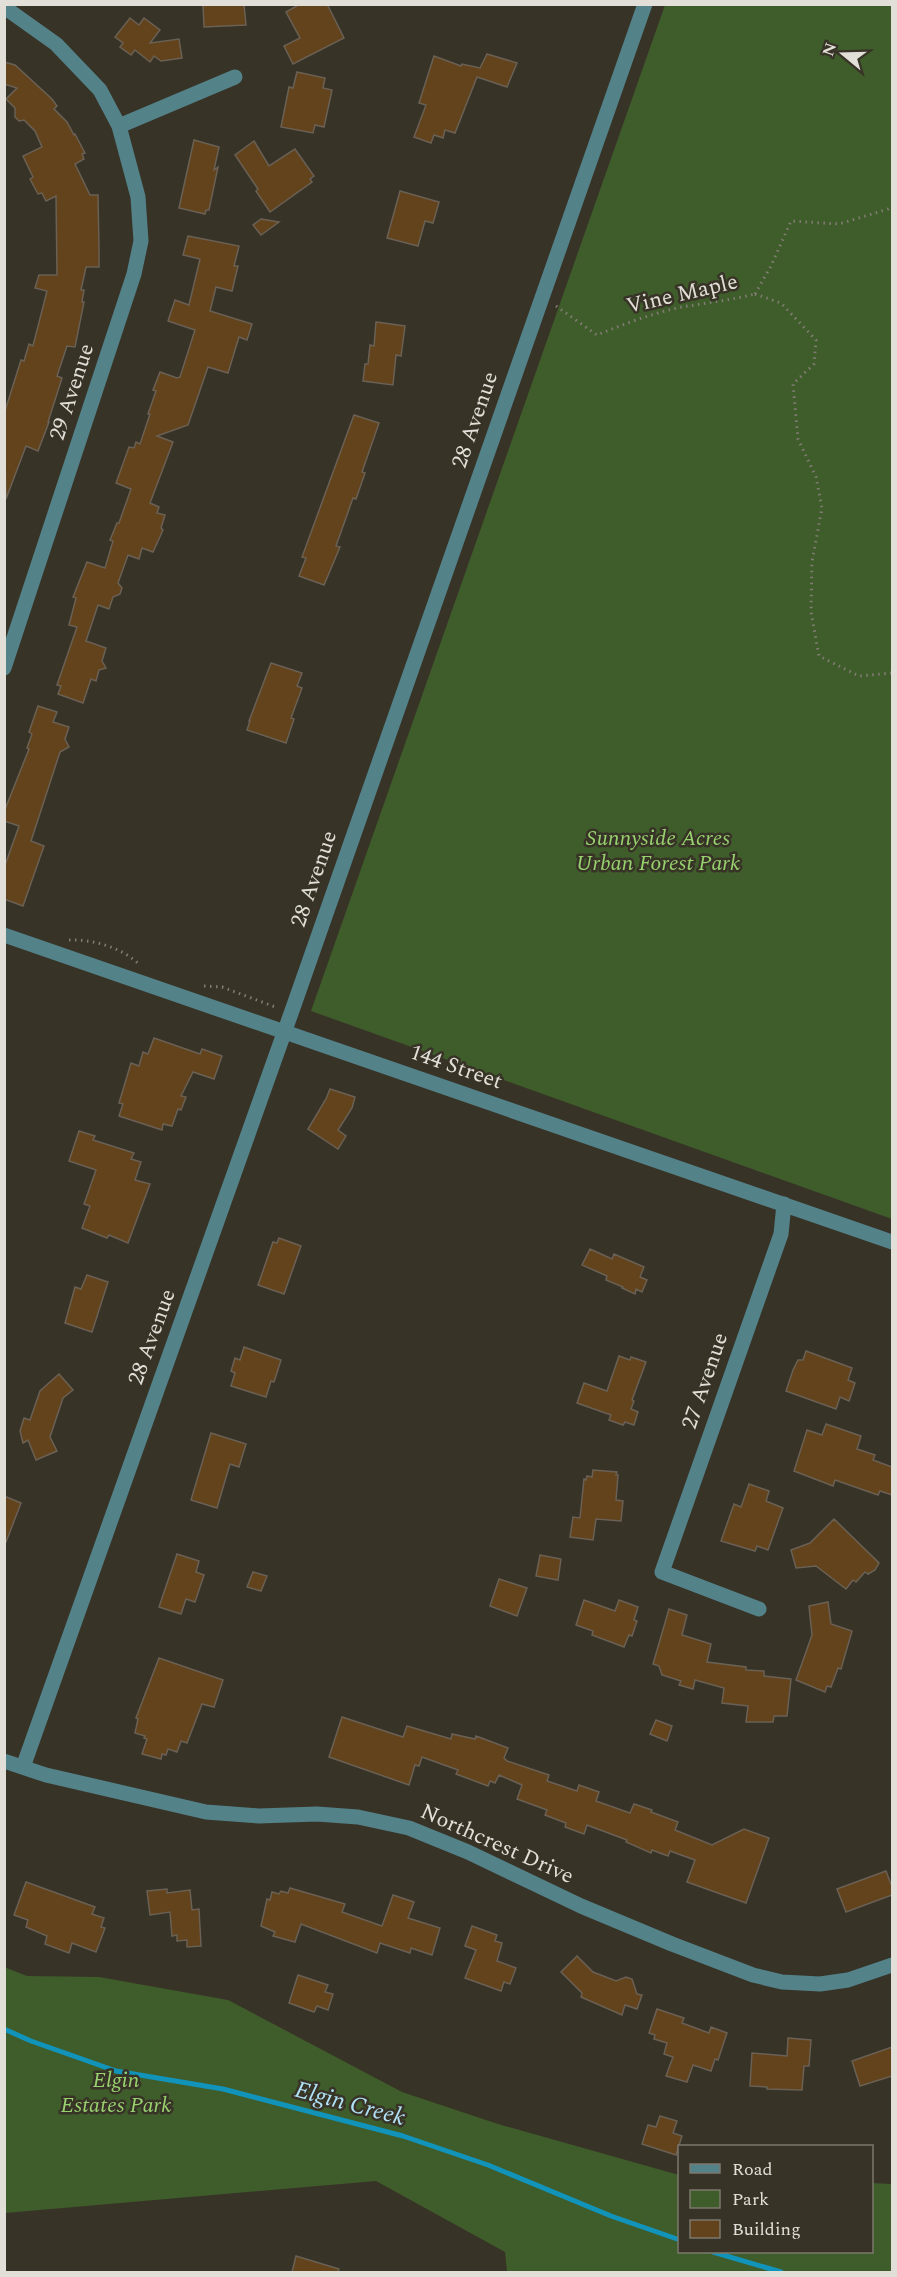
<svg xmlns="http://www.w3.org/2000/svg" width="897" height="2277" font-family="Spectral,serif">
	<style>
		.green { fill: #3f5c2b }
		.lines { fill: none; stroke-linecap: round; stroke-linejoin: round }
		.stream { stroke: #1293ba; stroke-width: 5 }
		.building { fill: #62431c; stroke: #6a6054; stroke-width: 1.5 }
		.path { stroke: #807d72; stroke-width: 3; stroke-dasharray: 1.5 4.5; stroke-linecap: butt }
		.minor { stroke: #538289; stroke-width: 15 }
		.labels { text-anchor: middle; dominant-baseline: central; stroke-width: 5; stroke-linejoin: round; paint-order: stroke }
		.street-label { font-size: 22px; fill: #e1dfd7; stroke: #383327 }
		.park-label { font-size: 22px; font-style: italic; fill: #97d26e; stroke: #383327 }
		.water-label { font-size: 24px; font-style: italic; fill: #b0e1f6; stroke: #383327 }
	</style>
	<rect width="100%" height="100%" fill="#383327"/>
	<g class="green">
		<polygon points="665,5 892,5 892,1219 311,1011"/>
		<polygon points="4,1967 27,1976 99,1977 228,2000 402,2092 498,2124 679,2175 680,2252 872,2252 872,2183 892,2184 892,2272 507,2272 505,2252 376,2181 5,2213"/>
	</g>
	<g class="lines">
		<g class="stream">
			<polyline points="4,2029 31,2041 116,2071 223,2089 403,2136 488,2165 611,2216 680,2240"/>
			<polyline points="713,2252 781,2272"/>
		</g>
	</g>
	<g class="building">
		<polygon points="203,4 244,4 246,25 204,27"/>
		<polygon points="300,4 327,4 344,38 293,64 284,46 300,38 286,12"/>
		<polygon points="130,18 139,25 144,18 160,30 150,43 179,39 182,58 161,61 154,56 150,62 135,50 131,55 120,47 123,43 115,37"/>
		<polygon points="487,54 517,63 507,87 477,77 455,133 445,130 443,138 434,135 431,143 414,137 426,105 419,103 434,56 461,66 462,64 480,68"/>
		<polygon points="4,62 15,65 52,99 57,106 54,109 67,122 74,135 75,134 85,153 82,154 84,159 75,164 90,195 98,195 99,247 99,267 86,267 81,290 84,290 82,302 84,302 75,347 67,346 57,376 62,378 48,422 49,422 38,451 26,446 6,499 4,414 21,360 24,361 29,344 33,346 47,291 35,288 39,275 57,275 56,196 46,201 42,193 38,194 30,179 33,177 23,156 42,147 35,131 24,120 19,121 15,117 15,108 6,99 17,88 4,84"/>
		<polygon points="297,72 325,78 323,88 332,90 324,127 315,125 313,133 281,127 289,87 293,88"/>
		<polygon points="194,140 219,147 214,170 218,167 209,210 206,210 205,214 179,208"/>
		<polygon points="254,141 269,166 295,149 314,176 310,179 312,182 270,212 256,191 258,189 235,155"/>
		<polygon points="400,191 439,202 433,223 425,221 418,246 387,238"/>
		<polygon points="261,219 279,222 261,235 253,225"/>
		<polygon points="188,236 239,246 234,266 238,266 232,291 216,287 210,311 252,324 247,340 239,337 228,373 208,367 188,425 157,436 173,442 150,503 159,507 157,513 165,515 161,528 163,530 153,552 142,548 139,559 128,555 118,583 122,588 120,594 113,597 109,609 98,605 86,641 106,648 102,661 106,668 99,670 96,681 91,679 83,703 58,694 61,686 57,685 77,627 69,625 76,598 73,597 87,562 105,568 113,541 110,540 117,523 119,523 131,489 116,483 129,447 134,448 136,442 140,444 150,414 148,414 156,391 153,390 160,372 177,378 180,377 195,330 168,321 175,300 189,305 200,259 183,255"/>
		<polygon points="376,322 405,326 401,356 396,355 393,385 363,381 365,364 368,364 370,345 374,346"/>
		<polygon points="354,415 379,423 362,472 365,473 356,499 353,498 336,546 340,547 324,585 299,576 306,558 302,557"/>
		<polygon points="271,663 302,673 297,686 302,688 291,718 294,719 286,743 247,730 250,721 249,721"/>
		<polygon points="38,706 57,712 53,722 69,727 65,739 69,747 60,752 31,841 44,846 23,906 4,899 4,868 19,826 4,821 4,812 29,749 27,748 32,734 29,732"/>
		<polygon points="154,1038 200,1054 202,1049 222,1056 214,1079 193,1072 181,1096 186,1097 181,1110 178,1109 172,1126 163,1124 162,1130 119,1116 123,1104 119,1103 131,1063 139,1066 143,1052 148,1054"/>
		<polygon points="330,1089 355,1097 352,1108 338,1130 346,1136 338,1149 308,1129 326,1099"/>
		<polygon points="79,1131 95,1136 93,1140 134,1153 131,1159 141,1162 135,1180 150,1184 128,1243 109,1235 107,1238 82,1228 90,1206 84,1204 96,1170 69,1161"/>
		<polygon points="279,1238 301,1246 284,1294 258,1285 273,1242 277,1243"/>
		<polygon points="590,1249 612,1259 614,1254 644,1267 640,1277 647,1280 642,1292 636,1289 635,1294 622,1288 623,1287 606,1280 607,1276 582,1265"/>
		<polygon points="87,1275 108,1282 92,1332 65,1323 75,1287 81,1289"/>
		<polygon points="244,1347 281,1360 274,1382 271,1381 266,1397 231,1386 235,1373 231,1371 235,1358 240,1360"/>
		<polygon points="806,1351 852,1368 848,1380 855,1383 849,1401 840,1397 836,1409 786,1391 793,1370 798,1360 803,1360"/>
		<polygon points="619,1356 630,1360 631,1357 646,1362 632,1400 634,1401 631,1409 638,1412 634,1425 625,1422 623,1425 609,1420 611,1415 577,1403 584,1383 607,1391"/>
		<polygon points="59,1374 73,1390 63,1398 50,1437 57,1451 36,1460 28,1440 23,1443 20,1431 24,1418 30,1420 40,1391"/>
		<polygon points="826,1424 861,1436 857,1449 875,1455 873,1460 892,1467 892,1495 880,1491 878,1495 835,1480 833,1486 794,1471 807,1430 822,1435"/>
		<polygon points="211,1433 246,1444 239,1467 230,1464 217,1508 191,1500"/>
		<polygon points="593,1470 617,1472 616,1475 618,1475 616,1500 623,1501 621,1521 596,1519 593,1540 570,1537 573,1517 580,1518 584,1479 586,1480 587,1476 592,1477"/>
		<polygon points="749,1484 769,1491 766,1501 783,1508 768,1550 757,1546 755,1551 721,1541 734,1504 741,1507"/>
		<polygon points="4,1496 21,1503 6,1542 4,1542"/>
		<polygon points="834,1519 879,1563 875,1570 868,1574 865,1572 856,1582 853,1580 846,1589 816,1566 796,1568 791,1550 810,1543"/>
		<polygon points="177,1554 199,1561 196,1572 204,1575 195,1602 186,1599 181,1614 159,1607"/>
		<polygon points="540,1555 561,1559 558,1580 536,1576"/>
		<polygon points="253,1572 267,1576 261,1591 247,1587"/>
		<polygon points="499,1579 527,1588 517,1616 490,1606"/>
		<polygon points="584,1600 615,1611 619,1600 638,1607 634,1620 637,1621 632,1636 629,1635 624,1647 592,1635 593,1631 576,1625"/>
		<polygon points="828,1602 831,1624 852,1631 841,1669 838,1668 831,1687 827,1686 825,1692 796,1680 812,1635 809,1606"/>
		<polygon points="669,1609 687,1615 682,1635 711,1644 707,1662 746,1667 746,1670 764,1671 764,1676 791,1679 787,1716 774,1716 773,1722 746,1722 748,1706 722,1703 724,1688 695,1680 693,1689 679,1685 681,1681 662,1675 659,1666 653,1664"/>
		<polygon points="159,1658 223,1680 214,1707 202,1704 187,1743 181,1741 177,1752 168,1749 166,1755 162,1754 161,1759 142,1754 147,1739 144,1738 145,1736 135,1733 138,1719 136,1718"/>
		<polygon points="342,1717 403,1737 407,1726 451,1739 452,1734 475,1739 476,1736 508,1748 504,1758 507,1761 549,1775 547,1781 577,1791 579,1785 599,1792 596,1801 630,1813 634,1804 652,1810 651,1812 678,1822 675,1830 712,1845 744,1829 769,1838 746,1903 687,1882 695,1860 670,1851 668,1856 652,1850 651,1853 626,1842 627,1840 587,1825 584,1834 565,1827 566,1823 545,1815 547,1810 517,1799 522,1785 499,1775 495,1783 490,1781 488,1786 456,1774 458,1770 422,1757 419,1766 415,1765 409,1785 329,1757"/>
		<polygon points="656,1720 672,1726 667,1741 650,1734"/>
		<polygon points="886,1871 892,1887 892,1895 846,1912 837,1889"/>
		<polygon points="26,1882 95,1907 92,1914 104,1918 101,1927 105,1928 96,1952 72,1943 69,1953 45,1944 47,1936 26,1927 28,1920 14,1915"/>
		<polygon points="290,1888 345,1904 342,1912 382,1926 393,1895 414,1902 408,1918 440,1928 432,1955 411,1948 410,1953 380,1943 377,1953 301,1924 295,1942 273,1936 275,1932 261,1926 267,1899 270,1900 272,1892 279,1894 281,1891 288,1893"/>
		<polygon points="167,1889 167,1893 190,1890 192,1910 199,1909 201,1946 187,1947 187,1940 177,1941 177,1935 172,1936 170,1912 150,1915 147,1891"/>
		<polygon points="472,1926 497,1935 495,1941 502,1943 497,1961 516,1968 510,1984 504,1982 501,1991 465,1978 476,1950 465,1946"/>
		<polygon points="577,1956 593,1972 616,1981 626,1977 632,1979 637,1994 642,1995 637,2009 625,2005 622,2015 581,1997 582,1993 561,1972"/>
		<polygon points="298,1975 328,1985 325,1992 333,1994 328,2010 317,2006 314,2012 289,2003"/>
		<polygon points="657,2009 684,2018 682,2023 709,2033 711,2027 727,2033 718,2060 715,2059 711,2071 693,2065 687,2082 666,2076 673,2057 664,2054 667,2043 654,2039 655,2035 649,2033"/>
		<polygon points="788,2038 811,2040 809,2066 804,2066 802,2090 767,2089 767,2087 750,2086 752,2053 787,2056"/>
		<polygon points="892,2047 892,2076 860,2086 852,2061"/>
		<polygon points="660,2116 677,2121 673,2133 682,2136 676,2155 642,2144 648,2125 656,2127"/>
		<polygon points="296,2256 339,2269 338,2272 292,2272"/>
	</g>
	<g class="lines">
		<g class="path">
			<polyline points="755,294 781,303 816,340 814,364 793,384 798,439 816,477 822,508 812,562 811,612 819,656 859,676 892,673"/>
			<polyline points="755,294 771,266 791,221 839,224 888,209 892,205"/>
			<path d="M 556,306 L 597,335 C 624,324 653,313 682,307 C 706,303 731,300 755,294"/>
			<path d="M 69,940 C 93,939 123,948 140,965"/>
			<polyline points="204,986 222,987 278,1008"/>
		</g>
		<g class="minor">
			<polyline points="4,7 56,44 100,90 119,126 138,197 141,241 134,274 4,668"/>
			<polyline points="119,126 235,77"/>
			<polyline points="4,935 892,1242"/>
			<polyline points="759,1609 662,1572 781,1234 784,1204"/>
			<polyline points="4,1761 46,1775 206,1812 259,1816 317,1814 358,1817 409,1828 468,1852 581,1906 672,1944 753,1975 782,1982 820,1984 848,1980 892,1965"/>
			<polyline points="23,1767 294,1005 645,4"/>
		</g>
	</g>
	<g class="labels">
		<g class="street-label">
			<text transform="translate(682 294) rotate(-13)">Vine Maple</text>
			<text transform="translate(72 392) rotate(-72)">29 Avenue</text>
			<text transform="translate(475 420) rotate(-71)">28 Avenue</text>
			<text transform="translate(314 879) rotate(-71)">28 Avenue</text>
			<text transform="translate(456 1067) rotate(19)">144 Street</text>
			<text transform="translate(152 1337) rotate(-70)">28 Avenue</text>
			<text transform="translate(705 1381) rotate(-71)">27 Avenue</text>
			<text transform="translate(497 1844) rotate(24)">Northcrest Drive</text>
		</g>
		<g class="park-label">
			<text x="658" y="838">Sunnyside Acres<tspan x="658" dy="25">Urban Forest Park</tspan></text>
			<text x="116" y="2080">Elgin<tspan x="116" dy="25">Estates Park</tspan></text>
		</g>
		<g class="water-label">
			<text transform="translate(350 2104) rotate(15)">Elgin Creek</text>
		</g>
	</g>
	<rect width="897" height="2277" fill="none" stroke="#e1dfd7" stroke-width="12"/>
	<rect x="678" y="2145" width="195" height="108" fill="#383327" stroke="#7c786d" stroke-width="1.5"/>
	<rect x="690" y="2164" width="30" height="9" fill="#538289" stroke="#7c786d" stroke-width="1.5"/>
	<text x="732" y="2175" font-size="18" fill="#e1dfd7">Road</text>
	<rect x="690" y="2190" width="30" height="18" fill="#3f5c2b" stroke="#7c786d" stroke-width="1.5"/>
	<text x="732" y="2205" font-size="18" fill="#e1dfd7">Park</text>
	<rect x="690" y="2220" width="30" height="18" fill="#62431c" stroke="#7c786d" stroke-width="1.5"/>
	<text x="732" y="2235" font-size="18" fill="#e1dfd7">Building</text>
	<g transform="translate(843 54) rotate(289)" stroke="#383327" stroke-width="4.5" paint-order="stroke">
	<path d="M0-4.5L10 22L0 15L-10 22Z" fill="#e1dfd7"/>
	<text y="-9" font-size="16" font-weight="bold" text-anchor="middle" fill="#e1dfd7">N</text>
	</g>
</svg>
